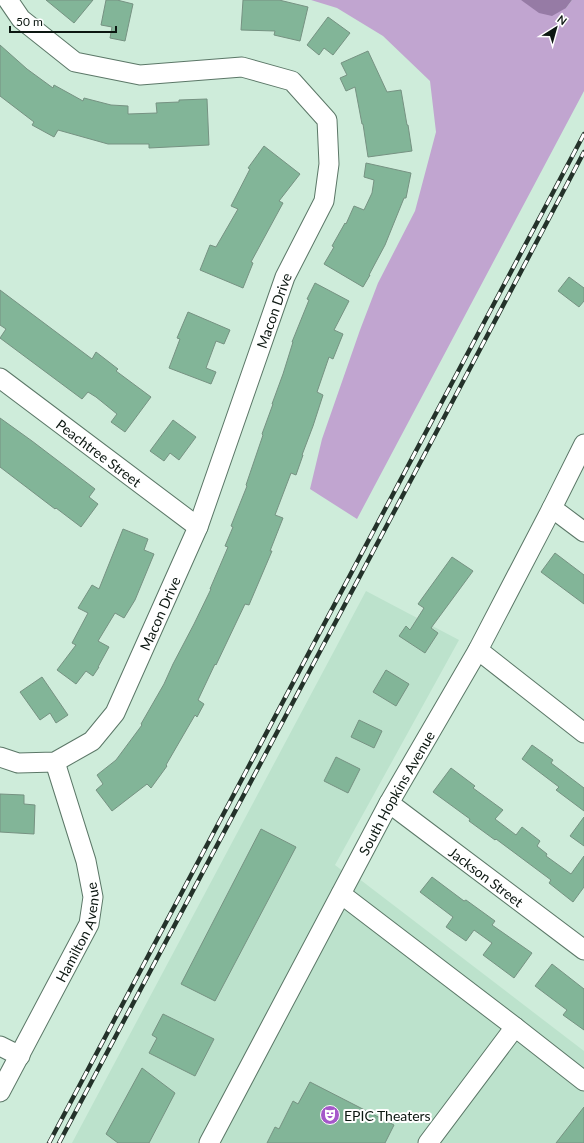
<svg xmlns="http://www.w3.org/2000/svg" width="584" height="1143" font-family="Lato,sans-serif">
	<style>
		.built { fill: #bce2cc }
		.forest { fill: #c1a5d0 }
		.water { fill: #967ba5 }
		.building { fill: #82b598; stroke: #769282 }
		.lines { fill: none; stroke-linecap: round; stroke-linejoin: round }
		.minor-casing { stroke: #5b7767; stroke-width: 21 }
		.minor { stroke: #fff; stroke-width: 19 }
		.rail-casing { stroke: #24322a; stroke-width: 4.5 }
		.rail { stroke: #fff; stroke-width: 3; stroke-dasharray: 9; stroke-linecap: butt }
		.labels { text-anchor: middle; dominant-baseline: central; stroke-width: 4; stroke-linejoin: round; paint-order: stroke }
		.street-label { font-size: 14px; fill: #0c1711; stroke: #fff }
		.poi-label { font-size: 14px; fill: #0c1711; stroke: #fff; text-anchor: start }
	</style>
	<rect width="100%" height="100%" fill="#ceecda"/>
	<g class="built">
		<polygon points="366,591 459,640 335,865 344,872 201,1143 72,1143"/>
		<polygon points="358,878 584,1051 584,1143 217,1143"/>
	</g>
	<polygon class="forest" points="311,0 521,0 566,8 572,0 584,0 584,91 357,519 310,489 322,439 360,330 378,283 415,211 436,132 430,81 383,36 337,8"/>
	<polygon class="water" points="521,0 572,0 566,8 552,16 539,13"/>
	<g class="building">
		<polygon points="46,0 93,0 74,23"/>
		<polygon points="106,0 117,0 133,4 125,41 110,38 112,27 101,25"/>
		<polygon points="243,0 279,0 308,7 300,41 274,35 275,31 241,30"/>
		<polygon points="328,17 350,33 333,55 324,48 319,55 307,45"/>
		<polygon points="0,45 27,69 53,88 54,85 83,101 84,98 111,105 128,106 128,114 157,113 156,103 179,102 179,100 207,99 209,145 149,148 149,144 108,144 58,130 54,137 32,125 34,122 0,96"/>
		<polygon points="368,51 387,92 401,90 407,125 408,125 412,151 368,157 363,124 362,124 355,87 346,91 340,78 347,75 341,63"/>
		<polygon points="264,146 300,174 279,201 283,203 251,262 253,263 243,288 200,270 210,245 216,247 238,209 231,206 250,169 248,168"/>
		<polygon points="366,163 411,173 406,198 404,198 385,245 369,275 370,275 363,287 324,264 334,247 332,246 345,223 346,224 354,206 364,210 372,193 374,180 364,177"/>
		<polygon points="569,277 584,288 584,301 579,307 558,291"/>
		<polygon points="315,283 349,301 334,330 343,334 333,359 329,357 317,392 323,395 313,426 302,455 303,455 296,475 291,473 275,515 283,518 270,551 272,551 249,605 245,604 216,665 215,664 198,700 204,704 197,717 195,715 166,765 167,766 151,788 147,784 112,811 96,790 103,784 97,775 116,760 142,725 141,724 164,684 173,664 194,624 211,589 210,589 228,547 225,546 233,527 231,526 247,486 246,485 263,435 262,434 273,404 272,404 283,374 293,342 292,342 309,300 307,299"/>
		<polygon points="0,290 92,359 96,352 118,369 116,371 151,397 125,432 111,422 117,414 96,397 88,392 82,399 0,338 6,329 0,325"/>
		<polygon points="188,312 230,330 224,344 216,341 206,368 216,372 211,384 169,368 180,339 177,338"/>
		<polygon points="0,418 32,441 95,489 89,497 98,504 81,527 56,508 55,509 0,467"/>
		<polygon points="173,420 196,437 179,460 170,453 164,461 150,451"/>
		<polygon points="123,529 148,539 144,550 154,554 135,600 124,618 115,613 98,641 109,647 98,667 99,667 93,676 86,671 76,684 57,670 76,645 72,643 88,613 78,608 92,585 99,589"/>
		<polygon points="555,553 584,575 584,604 541,572"/>
		<polygon points="452,557 473,571 431,628 438,633 425,653 399,636 406,626 410,630 424,608 418,604"/>
		<polygon points="386,670 409,684 396,706 373,692"/>
		<polygon points="42,677 68,715 56,723 50,713 40,720 20,692"/>
		<polygon points="359,720 382,731 374,748 351,737"/>
		<polygon points="532,745 553,760 551,763 584,788 584,811 556,790 559,787 522,759"/>
		<polygon points="336,757 360,769 348,793 324,781"/>
		<polygon points="451,768 475,786 473,788 503,810 495,819 516,835 522,827 540,841 537,846 547,854 546,856 571,874 584,856 584,887 573,902 549,883 551,880 496,839 495,840 469,821 470,819 433,792"/>
		<polygon points="0,794 24,795 24,804 35,805 34,834 0,832"/>
		<polygon points="584,817 584,846 570,836"/>
		<polygon points="261,829 296,847 215,1001 181,984"/>
		<polygon points="432,877 464,901 466,900 495,921 492,925 532,953 514,978 483,955 492,943 474,930 466,941 446,927 453,917 420,892"/>
		<polygon points="552,964 584,989 584,1030 563,1015 567,1010 535,986"/>
		<polygon points="163,1014 214,1039 195,1076 149,1053 157,1038 152,1035"/>
		<polygon points="142,1068 175,1093 149,1143 118,1143 106,1134"/>
		<polygon points="310,1082 394,1125 385,1143 267,1143 275,1127 279,1129 293,1101 298,1104"/>
		<polygon points="584,1107 584,1143 556,1143"/>
	</g>
	<g class="lines">
		<g class="minor-casing">
			<g id="minor">
				<path id="s1" d="M 0,378 L 198,527"/>
				<polyline points="552,508 584,532"/>
				<polyline points="478,650 584,733"/>
				<path id="s2" d="M 0,757 L 18,763 L 55,762 L 92,741 L 115,713 L 198,527 L 285,277 L 324,201 L 329,164 L 327,120 L 292,81 L 242,67 L 140,75 L 75,62 L 21,19 L 8,0"/>
				<path id="s3" d="M 389,803 L 584,950"/>
				<polyline points="341,894 515,1027 584,1081"/>
				<polyline points="0,1046 20,1056"/>
				<path id="s4" d="M 0,1092 L 89,924 L 93,897 L 86,861 L 55,762"/>
				<path id="s5" d="M 209,1143 L 389,803 L 478,650 L 552,508 L 584,444"/>
				<polyline points="428,1143 515,1027"/>
			</g>
		</g>
		<use href="#minor" class="minor"/>
		<g class="rail-casing">
			<g id="rail">
				<polyline points="49,1143 584,134"/>
				<polyline points="59,1143 429,446 584,152"/>
			</g>
		</g>
		<use href="#rail" class="rail"/>
	</g>
	<defs>
		<g id="theatre-disc" transform="scale(1)"><circle r="9.5" fill="#a558ca" stroke="#fff"/><path d="M-5-5.5Q0-4 5-5.5V0Q5 5 0 6Q-5 5-5 0ZM-3.3-2.5H-1v1.5H-3.3ZM1-2.5H3.3v1.5H1ZM-2.8 1Q0 5.5 2.8 1Z" fill="#fff"/></g>
	</defs>
	<g fill-rule="evenodd">
		<use href="#theatre-disc" x="330" y="1115"/>
	</g>
	<g class="labels">
		<g class="street-label">
			<text stroke="none"><textPath href="#s2" startOffset="568">Macon Drive</textPath></text>
			<text stroke="none"><textPath href="#s1" startOffset="124">Peachtree Street</textPath></text>
			<text stroke="none"><textPath href="#s2" startOffset="244">Macon Drive</textPath></text>
			<text stroke="none"><textPath href="#s5" startOffset="397">South Hopkins Avenue</textPath></text>
			<text stroke="none"><textPath href="#s3" startOffset="122">Jackson Street</textPath></text>
			<text stroke="none"><textPath href="#s4" startOffset="179">Hamilton Avenue</textPath></text>
		</g>
		<g class="poi-label">
			<text x="344" y="1115">EPIC Theaters</text>
		</g>
	</g>
	<g transform="translate(556 28) rotate(37)" stroke="#ffffff" stroke-width="3" paint-order="stroke">
	<path d="M0-3L7 15L0 10L-7 15Z" fill="#0c1711"/>
	<text y="-6" font-size="11" font-weight="bold" text-anchor="middle" fill="#0c1711">N</text>
	</g>
	<path d="M10 26v6h106v-6" fill="none" stroke="#0c1711" stroke-width="2"/>
	<text x="16" y="26" font-size="12" fill="#0c1711" stroke="#ffffff" stroke-width="3" paint-order="stroke">50 m</text>
</svg>
